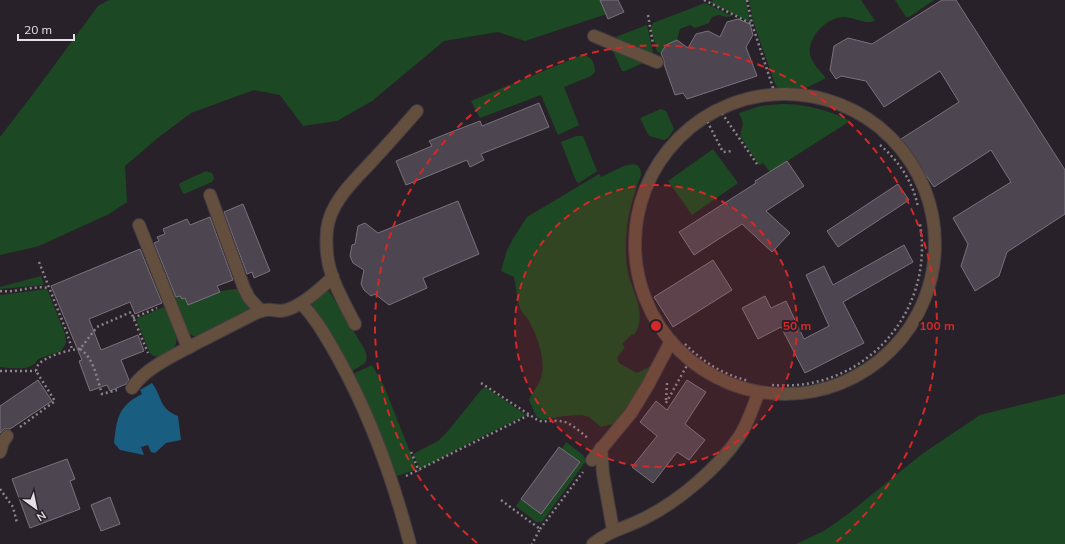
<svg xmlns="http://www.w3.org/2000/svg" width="1065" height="544" font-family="Mulish,sans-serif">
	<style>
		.green { fill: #1c4923 }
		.water { fill: #195d80 }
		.building { fill: #4d4650; stroke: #79727c }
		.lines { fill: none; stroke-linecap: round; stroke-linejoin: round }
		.minor-casing { stroke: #423c43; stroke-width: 14 }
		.path { stroke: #8a848b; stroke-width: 2.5; stroke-dasharray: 2 3; stroke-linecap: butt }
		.minor { stroke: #644e3d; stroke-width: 12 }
		.ring { fill: none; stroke: #d62828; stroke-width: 2; stroke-dasharray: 7 5 }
		.centre { fill: #d62828; stroke: #282129; stroke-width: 2 }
		.ring-label { font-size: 12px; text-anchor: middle; font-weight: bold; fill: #d62828; stroke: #282129; stroke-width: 4; stroke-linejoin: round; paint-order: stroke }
	</style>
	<rect width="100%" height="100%" fill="#282129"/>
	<g class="green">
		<polygon points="109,0 615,0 619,10 525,41 498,32 444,41 372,101 337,121 303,126 280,95 254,90 191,113 159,137 125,166 127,202 109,214 39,246 0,255 0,137 33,94 98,6"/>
		<polygon points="714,0 746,0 750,22 709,2"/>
		<path d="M 749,0 L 861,0 L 875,21 C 865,25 854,17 844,17 C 827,17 807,37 810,55 C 812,63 821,72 826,78 L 804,89 L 777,87 L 775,84 L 753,21 Z"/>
		<polygon points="895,0 934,0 909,17 906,17"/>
		<polygon points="705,3 732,16 726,17 719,15 712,17 709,23 695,28 690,25 680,29 677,40 666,45 661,53 657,52 651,29 653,23"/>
		<polygon points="647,25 654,57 616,38 618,36"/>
		<polygon points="612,49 643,62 643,63 625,71 622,71"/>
		<path d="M 582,55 C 592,56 595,63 595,72 L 591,76 L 564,87 L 579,125 L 558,135 L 541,95 L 480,118 L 471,101 Z"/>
		<path d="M 781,104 C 805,104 829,110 850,121 L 770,172 L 763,163 L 759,165 L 740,136 L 743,123 L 739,113 L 760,106 Z"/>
		<polygon points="661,109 666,111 674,129 668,138 664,140 649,136 640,118"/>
		<polygon points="576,136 583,136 597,171 579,183 576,181 561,142"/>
		<polygon points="713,149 738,183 692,215 668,181"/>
		<path d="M 633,164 C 639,165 641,169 641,175 C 631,200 625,225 626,253 C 626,261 627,269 629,277 C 635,296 647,317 634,335 L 632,334 L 622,344 L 625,347 L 617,358 L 619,363 L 637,373 L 649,367 L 651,368 L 631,401 L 619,418 L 613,424 L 601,427 L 589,417 L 582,415 L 564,416 L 543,420 L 539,418 L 536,416 L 529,400 C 533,390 541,384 542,373 C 545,358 537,336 530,323 C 528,318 524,315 521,310 C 516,299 517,289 514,277 L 501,271 L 507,250 L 514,237 L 527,217 L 599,174 L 601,177 L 624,166 Z"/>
		<polygon points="206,171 212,173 214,178 212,182 184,194 183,193 179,185 180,183"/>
		<polygon points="41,276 44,285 0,289 0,287"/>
		<path d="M 173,276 L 182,299 C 188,297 234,288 238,289 C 244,292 248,303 250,308 L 250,310 L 198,336 L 193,336 L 187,332 L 166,279 Z"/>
		<path d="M 47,289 L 65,334 L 66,343 L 61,351 L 38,359 C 32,372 12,368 0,367 L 0,295 Z"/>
		<path d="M 329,291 L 365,350 C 370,364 363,364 352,371 L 348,369 L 313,309 L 312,302 L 321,293 Z"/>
		<path d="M 164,307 L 165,307 C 173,325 188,346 162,356 C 157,358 153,356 150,353 L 136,319 Z"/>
		<polygon points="372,365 384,386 416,467 415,470 397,476 394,474 353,374"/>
		<polygon points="485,387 526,415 477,439 420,469 413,454 438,441 448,431 481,390"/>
		<polygon points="1065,394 1065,544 796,544 824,531 848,514 922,454 980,415"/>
		<polygon points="566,442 583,455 586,461 542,522 536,522 516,506 521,499 540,513 580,462 562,449"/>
	</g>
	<path class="water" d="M 152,383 C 162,396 159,409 178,416 L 181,440 L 166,443 L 155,453 L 151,452 L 148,445 L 141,447 L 144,455 L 120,450 L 114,443 C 117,418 118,406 142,394 L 140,390 Z"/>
	<g class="building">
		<polygon points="600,0 618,0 624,12 608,19"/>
		<polygon points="942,0 956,0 1065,170 1065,214 1007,252 999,276 975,291 961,266 968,244 953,218 1011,182 991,150 934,187 901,139 959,102 940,71 884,107 866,81 841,76 836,79 830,70 834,46 848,38 872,44"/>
		<polygon points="738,19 750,24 753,35 746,47 757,76 687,99 683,93 675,95 664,64 664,61 661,53 666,45 677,40 688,48 696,34 708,31 720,37 727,22"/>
		<polygon points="539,103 549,127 481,154 484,160 470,167 467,160 406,185 396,161 432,146 429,141 446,134 480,121 482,126"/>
		<polygon points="787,161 804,186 766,211 790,233 772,252 742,224 694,255 679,232 756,183 755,181"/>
		<polygon points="898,184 909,200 838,247 827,231"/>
		<polygon points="458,201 479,254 423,278 427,288 389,305 375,294 371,296 364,290 361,284 364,270 353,263 350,256 352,245 355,244 358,226 365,223 378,233"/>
		<polygon points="243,204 270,271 254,278 252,272 247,274 224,212"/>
		<polygon points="210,217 233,280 217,286 220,292 188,305 185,298 182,299 180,296 176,297 154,243 159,241 157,237 165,234 163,229 187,219 190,225"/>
		<polygon points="904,245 913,262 843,302 864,343 805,373 781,327 758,339 742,308 765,296 771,308 786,301 804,339 829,326 806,275 824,266 833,285"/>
		<polygon points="140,249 162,303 135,314 130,302 89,319 101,350 138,335 144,351 121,360 129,380 126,384 110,391 107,385 90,391 79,361 82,360 51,286"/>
		<polygon points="713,260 732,290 673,327 654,297"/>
		<polygon points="38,380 52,401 10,429 4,429 0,433 0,406"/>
		<polygon points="687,380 706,392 685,424 705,440 689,460 677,452 653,483 632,467 657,436 640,422 656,401 667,410"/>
		<polygon points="559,447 580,462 541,514 521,499"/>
		<polygon points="67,459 75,479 70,481 80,509 30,528 12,479"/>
		<polygon points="110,497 120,524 101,531 91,505"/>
	</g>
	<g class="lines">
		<g class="minor-casing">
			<g id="minor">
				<polyline points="594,36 657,62"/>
				<circle cx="785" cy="244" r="150"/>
				<polyline points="210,195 244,288 249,298 261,311"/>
				<polyline points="139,225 188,348"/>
				<path d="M 301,303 C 317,320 326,337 337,356 C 370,415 393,479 410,544"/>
				<path d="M 355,324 C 344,302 329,278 327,253 C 326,242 326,228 330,217 C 338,194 359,176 374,159 C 389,143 403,127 417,111"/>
				<path d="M 132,388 C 145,368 175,355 195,344 C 213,335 230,326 248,317 C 255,313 263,309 272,310 C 275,310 278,311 281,311 C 299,309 320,289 333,277"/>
				<polyline points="601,448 603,474 613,530"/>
				<polyline points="0,452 3,442 7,436"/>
				<polyline points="592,460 631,413 648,385 671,341"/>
				<path d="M 593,544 C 610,530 626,528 645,518 C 679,501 718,468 739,437 C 748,424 753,406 759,392"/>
			</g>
		</g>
		<g class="path">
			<polyline points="704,0 752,24"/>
			<polyline points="747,0 752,24 775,94"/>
			<polyline points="648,15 653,44"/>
			<polyline points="719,109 757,164"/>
			<polyline points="705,117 723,152 732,151"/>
			<path d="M 880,145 C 899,161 913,182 918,207"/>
			<polyline points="39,262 67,333 72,349"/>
			<path d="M 0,291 C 17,293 32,285 49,288"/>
			<polyline points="133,318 157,308"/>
			<path d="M 685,344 C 703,362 724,375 749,381"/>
			<path d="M 80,349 C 94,358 97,379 102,394 L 117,390"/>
			<polyline points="0,371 36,371"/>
			<path d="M 36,371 C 36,369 37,367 38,365 C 44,357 70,349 80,349 L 97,327 L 131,312 L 148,353"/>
			<path d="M 481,383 L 539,421 C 546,422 552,420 559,421 C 570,421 580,432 589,439"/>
			<path d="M 772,385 C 863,393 935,313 920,224"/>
			<polyline points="666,400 667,383"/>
			<polyline points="666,403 690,360"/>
			<polyline points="20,427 55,401 36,371"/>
			<polyline points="411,452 419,471"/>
			<polyline points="406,476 529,415"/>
			<polyline points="0,489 13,507 17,523"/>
			<polyline points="501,500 540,529 532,544"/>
			<polyline points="540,529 583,472"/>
		</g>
		<use href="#minor" class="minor"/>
	</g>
	<circle cx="656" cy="326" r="141" fill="#d62828" fill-opacity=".12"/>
	<g class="ring">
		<circle cx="656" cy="326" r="141"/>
		<path d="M477 543A281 281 0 1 1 835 543"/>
	</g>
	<circle cx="656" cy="326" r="6" class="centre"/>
	<g class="ring-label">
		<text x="797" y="330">50 m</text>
		<text x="937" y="330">100 m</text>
	</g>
	<g transform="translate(36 508) rotate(147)" stroke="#282129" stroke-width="3" paint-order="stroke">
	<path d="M0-3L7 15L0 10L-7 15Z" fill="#e5e0e6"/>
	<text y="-6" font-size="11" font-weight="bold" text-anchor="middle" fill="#e5e0e6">N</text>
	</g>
	<path d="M18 34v6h56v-6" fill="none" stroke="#e5e0e6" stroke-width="2"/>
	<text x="24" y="34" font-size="12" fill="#e5e0e6" stroke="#282129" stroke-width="3" paint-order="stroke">20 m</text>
</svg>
